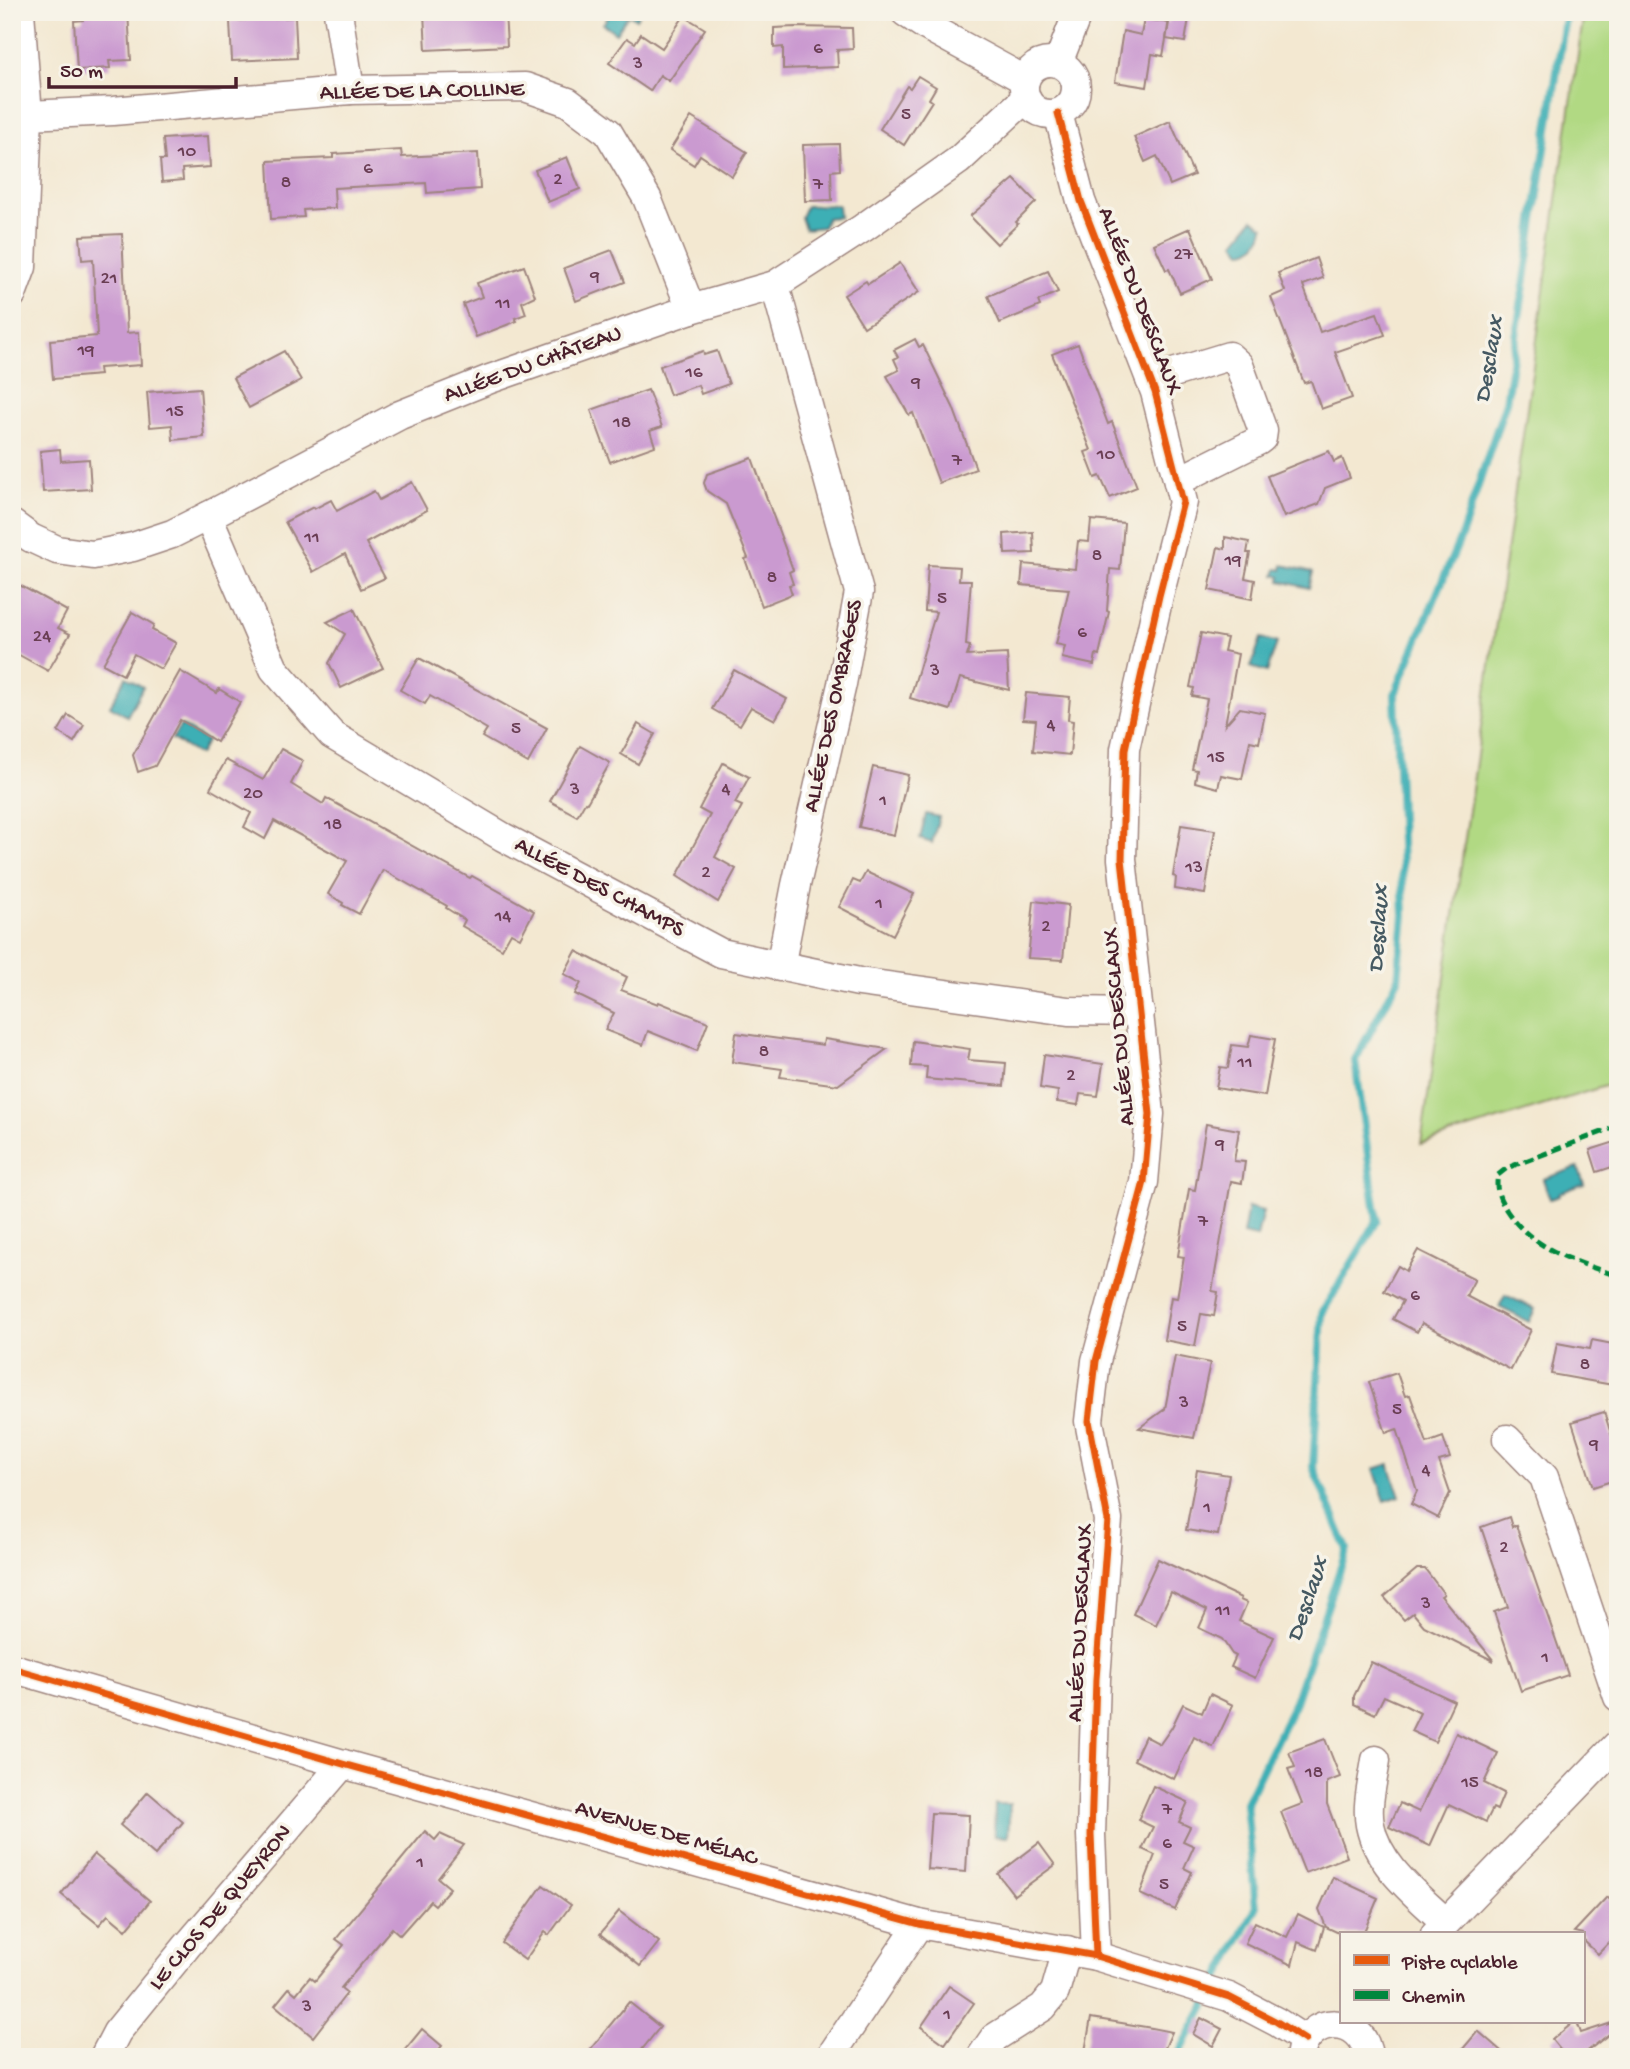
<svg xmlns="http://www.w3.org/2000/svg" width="1630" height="2069" font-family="'Gochi Hand',sans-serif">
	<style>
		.green { fill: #b1d983; stroke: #7e7c57; stroke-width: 2 }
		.water { fill: #3dafb5; stroke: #446770; stroke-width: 2 }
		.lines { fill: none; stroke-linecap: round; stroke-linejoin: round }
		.stream { stroke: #3dafb5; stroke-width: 8 }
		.building { fill: #ca9ad0 }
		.minor-casing { stroke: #9e847e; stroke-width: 31 }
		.minor { stroke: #fff; stroke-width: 28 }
		.quiet { stroke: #00873e; stroke-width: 5; stroke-dasharray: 10 5; stroke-linecap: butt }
		.cycleway-casing { stroke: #f7f3e8; stroke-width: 11 }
		.cycleway { stroke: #e8590c; stroke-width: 7 }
		.labels { text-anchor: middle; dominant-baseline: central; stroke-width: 7; stroke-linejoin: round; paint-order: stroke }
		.number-label { font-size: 19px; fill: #6a3e54 }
		.street-label { font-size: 23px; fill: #4a1f2b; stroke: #f7f3e8 }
		.water-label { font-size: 24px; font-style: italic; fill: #455962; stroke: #f7f3e8 }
	</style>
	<rect width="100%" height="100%" fill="#f7f3e8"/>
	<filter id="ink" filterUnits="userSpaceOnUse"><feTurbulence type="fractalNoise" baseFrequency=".0143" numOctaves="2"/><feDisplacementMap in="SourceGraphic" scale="14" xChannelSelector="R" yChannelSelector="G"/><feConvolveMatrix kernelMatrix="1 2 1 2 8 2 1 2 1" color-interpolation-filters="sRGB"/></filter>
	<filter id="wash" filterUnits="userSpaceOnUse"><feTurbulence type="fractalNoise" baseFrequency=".00686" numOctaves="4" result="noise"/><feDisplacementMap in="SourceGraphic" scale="28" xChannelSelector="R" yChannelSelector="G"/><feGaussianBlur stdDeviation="1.57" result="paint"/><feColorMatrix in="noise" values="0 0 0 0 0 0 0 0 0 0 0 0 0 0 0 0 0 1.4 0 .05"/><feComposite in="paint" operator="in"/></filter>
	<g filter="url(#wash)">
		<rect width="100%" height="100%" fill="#f3e8d1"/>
		<polygon class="green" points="1584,12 1618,12 1618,1082 1421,1144"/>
		<g class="water">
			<polygon points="611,12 640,12 636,19 629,14 616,33 603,24"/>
			<polygon points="838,205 839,217 827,218 823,227 805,229 801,217 806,206"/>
			<path d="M 1253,219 L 1264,227 C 1263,238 1254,251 1242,251 L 1235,242 Z"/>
			<polygon points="1283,565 1313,572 1309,588 1280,581 1281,577 1275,575 1277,569 1282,570"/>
			<polygon points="1261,638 1277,643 1267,672 1251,667"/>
			<polygon points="126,677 143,687 127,716 110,706"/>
			<polygon points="181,725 207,741 199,755 172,739"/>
			<polygon points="926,814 939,817 932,843 920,839"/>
			<polygon points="1578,1167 1584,1184 1559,1193 1559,1196 1550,1199 1543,1179"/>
			<polygon points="1248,1207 1263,1211 1257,1237 1243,1234"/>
			<polygon points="1505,1295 1535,1309 1529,1322 1499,1307"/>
			<polygon points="1389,1464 1400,1496 1385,1501 1374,1469"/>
			<polygon points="995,1804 1010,1804 1008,1837 994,1836"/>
		</g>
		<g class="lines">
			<g class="stream">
				<polyline points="1219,1978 1256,1908 1246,1803 1295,1702 1347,1549 1313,1467 1322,1313 1377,1221 1355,1060 1398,980 1404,915 1395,694 1462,534 1506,402 1566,12"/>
				<polyline points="1177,2057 1206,2004"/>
			</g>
		</g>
		<g id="blocks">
			<g class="building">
				<polygon points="82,12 128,12 131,60 109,61 110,68 77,70 74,21 83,20"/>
				<polygon points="505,12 507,46 426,50 424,13"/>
				<polygon points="1170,12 1190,12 1185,42 1166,39"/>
				<polygon points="684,16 705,29 669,81 660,75 650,91 609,63 627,38 635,43 641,34 662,48"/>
				<polygon points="295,17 297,58 232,61 230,21"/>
				<polygon points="1144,19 1169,23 1163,56 1152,54 1147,87 1115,82 1123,31 1141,35"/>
				<polygon points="795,27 852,28 853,49 837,50 838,67 783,69 783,47 774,48 774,28"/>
				<polygon points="918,76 936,87 929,99 932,101 904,145 880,129 907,86 910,88"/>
				<polygon points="691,117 747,152 732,176 700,155 694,165 670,150"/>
				<polygon points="1170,121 1194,175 1170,185 1157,156 1145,162 1134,137"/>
				<polygon points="208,136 210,167 182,169 183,180 162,182 160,160 165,160 163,139"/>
				<polygon points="839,144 840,170 831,171 832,200 805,201 803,145"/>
				<polygon points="401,150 402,157 478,153 480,189 427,193 426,183 334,188 335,208 303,210 304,217 271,219 268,161 333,158 333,154"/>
				<polygon points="567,157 580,189 548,202 535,170"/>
				<polygon points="1014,179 1036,202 1016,222 1018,224 997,244 970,216"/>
				<polygon points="1190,228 1212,279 1180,293 1169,269 1166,270 1154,244"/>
				<polygon points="122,234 127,333 139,332 141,365 99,368 100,375 53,379 50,340 97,336 93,259 82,260 80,236"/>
				<polygon points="612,250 625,282 576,301 564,268"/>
				<polygon points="1316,258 1323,278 1303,285 1320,332 1377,313 1385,335 1335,352 1352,398 1321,409 1311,381 1304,383 1271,297 1285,291 1278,273"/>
				<polygon points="900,263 919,292 864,327 844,295 866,281 868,284"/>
				<polygon points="524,266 535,296 522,302 526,314 515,318 517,321 476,337 463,304 482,297 477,283"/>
				<polygon points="1048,271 1058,292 1038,301 1040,306 1000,323 988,296"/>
				<polygon points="915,339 919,347 923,345 953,407 976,469 939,483 913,413 909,415 887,376 899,370 894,359 898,357 894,350"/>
				<polygon points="1078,344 1108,424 1112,422 1137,487 1110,498 1100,476 1095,478 1085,452 1091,450 1052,354"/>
				<polygon points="284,351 301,380 249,408 233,378"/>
				<polygon points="703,351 704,355 717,351 729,384 701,394 698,385 670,395 660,366"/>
				<polygon points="200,388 204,437 173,440 172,425 150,427 147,392"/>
				<polygon points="648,390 662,427 650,431 655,446 610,462 591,410"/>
				<polygon points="60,449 61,461 89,459 91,489 43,492 40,451"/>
				<polygon points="1329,451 1334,462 1342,458 1350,478 1325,488 1319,504 1284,517 1267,476"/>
				<polygon points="752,458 793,570 789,572 793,584 789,585 792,594 762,606 745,559 748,558 726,504 707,491 704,483 707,474"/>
				<polygon points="412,482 427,510 366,543 385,578 361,589 345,554 313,572 285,522 313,507 314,509 331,500 337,511 374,491 379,500"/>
				<polygon points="1091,520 1124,523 1120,570 1110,569 1107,611 1109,612 1099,655 1096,654 1094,665 1062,658 1065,646 1056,644 1069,589 1021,585 1023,564 1075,569 1078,541 1089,542"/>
				<polygon points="1033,532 1034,553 1005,554 1004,534"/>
				<polygon points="1225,537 1249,542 1247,553 1250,553 1245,578 1255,580 1252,599 1209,590 1218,547 1225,549"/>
				<polygon points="928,565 960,567 959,580 971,580 966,645 970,646 967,656 1007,654 1009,690 960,678 950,710 910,698 936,612 925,611"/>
				<polygon points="12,581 67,611 58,628 70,634 48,671 12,651"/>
				<polygon points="354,609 383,668 341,688 329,663 345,634 327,622"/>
				<polygon points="132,612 154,625 152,630 176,643 161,669 134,654 123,675 103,664"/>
				<polygon points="1201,633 1227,638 1224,651 1238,654 1225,725 1240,708 1265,713 1259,743 1250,741 1242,779 1221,775 1218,788 1195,782 1197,770 1192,769 1207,699 1192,696 1194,688 1190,687"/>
				<polygon points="419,658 547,728 528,763 482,737 487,729 430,696 425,704 400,690"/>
				<polygon points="734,670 787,699 775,720 751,707 740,725 712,709"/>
				<polygon points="180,671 217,693 219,689 240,702 217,742 180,720 155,766 138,772 133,755"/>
				<polygon points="1026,693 1070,697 1068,720 1073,721 1070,755 1033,751 1036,720 1023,719"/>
				<polygon points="68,715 84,725 74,742 58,732"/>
				<polygon points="638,724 655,734 638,764 621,754"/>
				<polygon points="580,746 610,763 587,803 585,802 577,816 550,801"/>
				<polygon points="281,749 303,761 291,784 323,804 326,798 470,878 472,876 534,911 520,938 511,933 502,949 462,926 465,920 446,908 447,906 383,870 359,914 342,905 343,903 328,894 347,861 274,821 265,839 244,827 251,813 210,789 226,760 263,780"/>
				<polygon points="723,763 749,777 735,803 742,806 715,857 736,869 718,902 677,876 710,815 699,809"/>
				<polygon points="873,767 908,775 894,835 859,827"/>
				<polygon points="1181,825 1215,830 1205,894 1175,889 1176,877 1173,876"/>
				<polygon points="866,872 914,894 893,935 839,907 853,880 860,883"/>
				<polygon points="1034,901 1068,905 1063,960 1028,958"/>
				<polygon points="576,951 627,977 621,990 658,1004 659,1002 708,1022 697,1051 648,1031 643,1045 605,1030 614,1013 575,994 581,983 564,974"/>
				<polygon points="736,1033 823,1045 824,1039 887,1049 838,1085 780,1077 782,1069 732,1062"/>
				<polygon points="1251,1035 1275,1039 1265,1096 1216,1088 1220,1067 1228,1068 1232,1045 1248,1047"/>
				<polygon points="913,1041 970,1049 968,1060 1006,1063 1004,1086 926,1079 927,1067 911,1066"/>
				<polygon points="1044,1055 1103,1064 1098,1096 1080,1094 1078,1105 1057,1102 1058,1091 1040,1088"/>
				<polygon points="1206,1124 1239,1130 1234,1161 1245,1162 1242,1183 1231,1181 1212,1291 1218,1292 1214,1316 1201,1314 1195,1346 1164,1340 1171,1297 1177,1298 1184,1257 1178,1256 1189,1189 1195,1190"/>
				<polygon points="1618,1141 1618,1165 1597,1172 1590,1150"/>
				<polygon points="1418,1250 1475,1279 1466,1296 1531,1330 1511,1370 1422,1323 1417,1332 1393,1319 1403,1301 1384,1291 1398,1266 1406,1271"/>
				<polygon points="1592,1340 1618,1345 1613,1385 1551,1374 1557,1343 1590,1349"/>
				<polygon points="1175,1356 1210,1363 1194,1438 1139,1428 1165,1409"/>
				<polygon points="1397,1373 1405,1396 1410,1395 1427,1443 1443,1437 1450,1458 1439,1461 1450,1493 1438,1518 1411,1504 1417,1491 1397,1429 1386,1433 1369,1382"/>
				<polygon points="1604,1412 1618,1456 1618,1479 1593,1487 1572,1422"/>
				<polygon points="1197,1470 1229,1475 1218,1535 1186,1530"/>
				<polygon points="1509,1517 1512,1527 1516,1525 1568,1675 1521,1691 1494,1612 1508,1607 1481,1527"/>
				<polygon points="1158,1559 1241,1598 1240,1600 1247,1603 1239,1621 1274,1637 1255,1678 1231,1667 1236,1656 1232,1654 1222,1639 1199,1628 1207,1610 1171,1592 1156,1625 1133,1614"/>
				<polygon points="1417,1569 1425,1569 1444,1594 1441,1596 1494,1661 1424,1626 1413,1613 1404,1620 1384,1597"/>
				<polygon points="1371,1662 1454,1701 1435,1742 1411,1731 1420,1713 1402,1704 1384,1696 1375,1714 1354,1704 1354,1696"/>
				<polygon points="1210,1694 1233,1705 1213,1747 1194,1737 1174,1779 1134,1760 1145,1736 1160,1744 1172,1727 1183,1704 1202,1713"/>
				<polygon points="1456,1733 1498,1753 1484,1783 1504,1793 1497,1810 1493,1808 1486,1822 1449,1804 1430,1846 1389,1827 1400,1803 1419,1812"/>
				<polygon points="1325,1739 1340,1777 1327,1782 1327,1804 1347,1857 1305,1873 1281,1812 1302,1804 1288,1769 1295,1767 1289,1752"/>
				<polygon points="1153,1786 1188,1802 1179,1822 1190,1827 1183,1841 1194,1846 1184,1868 1192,1872 1175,1910 1140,1894 1155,1855 1142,1849 1153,1827 1138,1820"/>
				<polygon points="148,1792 183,1822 155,1855 120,1825"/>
				<polygon points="931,1813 969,1815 966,1872 927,1869"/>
				<polygon points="425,1831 435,1840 440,1834 464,1845 438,1878 450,1888 435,1905 430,1901 400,1935 392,1928 341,1988 347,1993 313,2037 275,2005 289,1988 296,1994 310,1977 315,1981 344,1945 336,1939"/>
				<polygon points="1039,1843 1055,1865 1014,1895 998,1874"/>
				<polygon points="94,1854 150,1901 126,1930 108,1915 99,1925 61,1894"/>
				<polygon points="1333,1877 1378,1898 1363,1934 1341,1934 1326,1927 1319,1909"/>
				<polygon points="543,1885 571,1905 549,1935 545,1932 525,1960 502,1943"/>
				<polygon points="1607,1897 1618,1907 1618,1933 1598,1954 1583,1940 1583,1934 1574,1932"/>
				<polygon points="619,1911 659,1942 640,1966 600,1934"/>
				<polygon points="1298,1914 1324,1927 1317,1950 1298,1942 1292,1965 1245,1943 1255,1922 1287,1937"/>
				<polygon points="949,1986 974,2003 945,2044 921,2027"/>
				<polygon points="629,2002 660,2027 636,2057 584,2057"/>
				<polygon points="1091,2018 1152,2028 1172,2032 1161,2057 1084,2057"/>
				<polygon points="1201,2018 1222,2029 1213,2046 1193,2034"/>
				<polygon points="1618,2021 1618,2027 1580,2057 1566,2057 1552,2040 1574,2022 1577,2022 1581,2033"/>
				<polygon points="422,2029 442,2046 433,2057 399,2057"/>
				<polygon points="1478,2031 1508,2057 1456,2057"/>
			</g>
		</g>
	</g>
	<g filter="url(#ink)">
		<use href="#blocks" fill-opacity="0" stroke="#9e847e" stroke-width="2"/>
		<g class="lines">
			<g class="minor-casing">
				<g id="minor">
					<polyline points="338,12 350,90"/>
					<polyline points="905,12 926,26 1025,80"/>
					<circle cx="1050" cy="88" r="26"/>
					<polyline points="1058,63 1078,12"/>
					<polyline points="1058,113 1081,201 1155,392 1183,502 1159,596 1125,749 1122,859 1150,1114 1144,1182 1096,1361 1089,1421 1108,1520 1096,1679 1091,1835 1096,1956"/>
					<polyline points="28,115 113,111 350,90 525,87 568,102 608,132 647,198 691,309"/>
					<polyline points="775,285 859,592 842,684 796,885 780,967"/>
					<polyline points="12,294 22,267 28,115 20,12"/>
					<polyline points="1150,380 1229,356 1239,365 1263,431 1262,438 1258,441 1178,481"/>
					<polyline points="208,516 274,669 332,735 503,837 721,953 859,982 1068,1011 1140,1012"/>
					<polyline points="12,524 31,538 57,550 93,555 133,547 172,534 208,516 400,415 490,379 691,309 775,285 863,228 959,160 1026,98"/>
					<polyline points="1507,1439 1544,1477 1618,1697"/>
					<polyline points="12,1668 343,1764 919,1924 1096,1956 1229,1997 1277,2022 1305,2040"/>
					<path d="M 1376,1760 C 1373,1781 1366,1804 1370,1825 C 1378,1866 1417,1895 1445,1922"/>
					<polyline points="1435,1934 1618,1744"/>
					<polyline points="104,2057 117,2032 187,1946 343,1764"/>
					<polyline points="830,2057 919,1924"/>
					<polyline points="981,2057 994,2038 1043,2007 1055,1992 1067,1950"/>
					<path d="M 1300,2057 C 1305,2013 1365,2014 1368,2057"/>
				</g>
			</g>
			<use href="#minor" class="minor"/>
			<path class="quiet" d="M 1618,1126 L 1507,1168 L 1498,1175 C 1495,1189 1499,1198 1507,1211 C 1532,1249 1576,1262 1618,1276"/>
			<g class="cycleway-casing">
				<g id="cycleway">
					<polyline points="1058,113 1081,201 1155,392 1183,502 1159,596 1125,749 1122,859 1150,1114 1144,1182 1096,1361 1089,1421 1108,1520 1096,1679 1091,1835 1096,1956"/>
					<polyline points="12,1668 343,1764 919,1924 1096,1956 1229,1997 1277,2022 1305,2040"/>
				</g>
			</g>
			<use href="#cycleway" class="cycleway"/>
		</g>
	</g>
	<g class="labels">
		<g class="number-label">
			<text x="818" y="49">6</text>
			<text x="638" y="64">3</text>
			<text x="906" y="115">5</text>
			<text x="187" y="152">10</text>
			<text x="368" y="169">6</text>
			<text x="558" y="180">2</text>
			<text x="286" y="183">8</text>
			<text x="818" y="185">7</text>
			<text x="1183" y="255">27</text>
			<text x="595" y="277">9</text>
			<text x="109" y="279">21</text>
			<text x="503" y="304">11</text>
			<text x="86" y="351">19</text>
			<text x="694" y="373">16</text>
			<text x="916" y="383">9</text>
			<text x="175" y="412">15</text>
			<text x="622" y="423">18</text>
			<text x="1106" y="455">10</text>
			<text x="957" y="461">7</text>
			<text x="312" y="538">11</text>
			<text x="1097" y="556">8</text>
			<text x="1233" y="561">19</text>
			<text x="772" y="578">8</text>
			<text x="942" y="599">5</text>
			<text x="1082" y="633">6</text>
			<text x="42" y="637">24</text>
			<text x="935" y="671">3</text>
			<text x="1051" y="726">4</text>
			<text x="516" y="729">5</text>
			<text x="1216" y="758">15</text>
			<text x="575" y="790">3</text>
			<text x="726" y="790">4</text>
			<text x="253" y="794">20</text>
			<text x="883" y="801">1</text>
			<text x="333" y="825">18</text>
			<text x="1194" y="868">13</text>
			<text x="706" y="873">2</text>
			<text x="879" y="904">1</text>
			<text x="503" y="917">14</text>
			<text x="1046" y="927">2</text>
			<text x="764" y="1052">8</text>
			<text x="1245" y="1063">11</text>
			<text x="1071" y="1076">2</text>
			<text x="1220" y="1145">9</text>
			<text x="1203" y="1222">7</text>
			<text x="1415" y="1296">6</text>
			<text x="1182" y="1327">5</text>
			<text x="1585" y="1365">8</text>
			<text x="1184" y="1403">3</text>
			<text x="1397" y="1410">5</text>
			<text x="1594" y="1445">9</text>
			<text x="1426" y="1471">4</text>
			<text x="1207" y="1508">1</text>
			<text x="1504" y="1548">2</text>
			<text x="1426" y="1604">3</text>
			<text x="1223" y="1611">11</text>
			<text x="1545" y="1658">1</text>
			<text x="1314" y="1773">18</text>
			<text x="1470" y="1783">15</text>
			<text x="1167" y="1810">7</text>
			<text x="1167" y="1844">6</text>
			<text x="420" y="1863">1</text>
			<text x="1164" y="1885">5</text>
			<text x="307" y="2007">3</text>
			<text x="947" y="2015">1</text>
		</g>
		<g class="street-label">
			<text transform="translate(422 92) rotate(-1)">ALLÉE DE LA COLLINE</text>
			<text transform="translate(1139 301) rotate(69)">ALLÉE DU DESCLAUX</text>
			<text transform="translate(533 365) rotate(-20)">ALLÉE DU CHÂTEAU</text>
			<text transform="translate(834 706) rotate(-78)">ALLÉE DES OMBRAGES</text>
			<text transform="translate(599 888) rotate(28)">ALLÉE DES CHAMPS</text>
			<text transform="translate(1120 1027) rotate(-95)">ALLÉE DU DESCLAUX</text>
			<text transform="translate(1081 1623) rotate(-87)">ALLÉE DU DESCLAUX</text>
			<text transform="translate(666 1834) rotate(16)">AVENUE DE MÉLAC</text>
			<text transform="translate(221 1908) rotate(-50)">LE CLOS DE QUEYRON</text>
		</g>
		<g class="water-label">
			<text transform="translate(1491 360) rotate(-80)">Desclaux</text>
			<text transform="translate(1380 929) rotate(-86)">Desclaux</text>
			<text transform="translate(1309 1600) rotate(-71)">Desclaux</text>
		</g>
	</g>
	<rect width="1630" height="2069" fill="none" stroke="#f7f3e8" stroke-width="42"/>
	<rect x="1340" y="1932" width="245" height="91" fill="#f7f3e8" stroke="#b29e9c" stroke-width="2"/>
	<rect x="1354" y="1955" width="35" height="10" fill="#e8590c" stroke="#b29e9c" stroke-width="2"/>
	<text x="1402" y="1968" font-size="21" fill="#4a1f2b">Piste cyclable</text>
	<rect x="1354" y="1990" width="35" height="10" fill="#00873e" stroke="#b29e9c" stroke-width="2"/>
	<text x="1402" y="2002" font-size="21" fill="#4a1f2b">Chemin</text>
	<path d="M49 77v10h187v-10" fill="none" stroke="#4a1f2b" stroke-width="3.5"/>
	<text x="60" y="77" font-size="21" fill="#4a1f2b" stroke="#f7f3e8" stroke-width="5" paint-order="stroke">50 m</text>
</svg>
